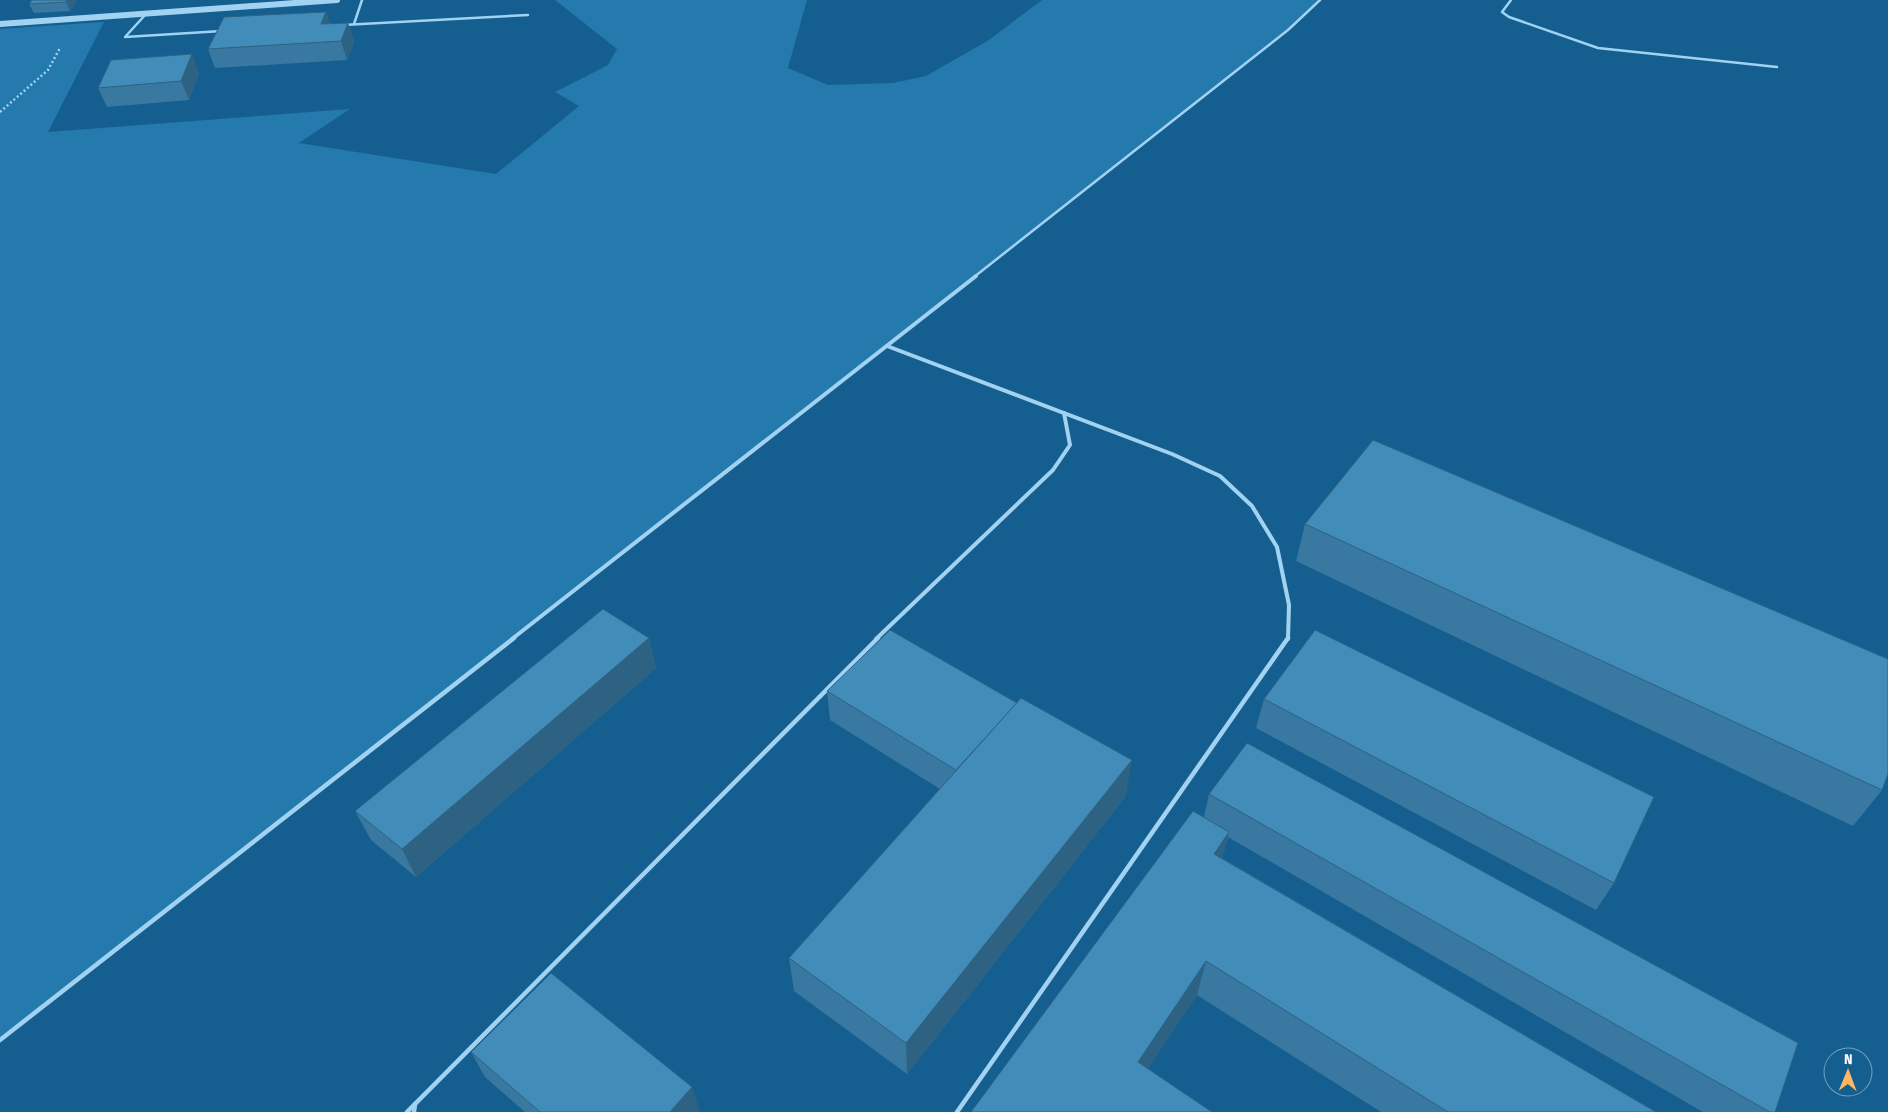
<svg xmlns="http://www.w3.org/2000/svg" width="1888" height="1112" font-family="'Fira Sans Condensed',sans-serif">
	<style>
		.green { fill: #2479ad }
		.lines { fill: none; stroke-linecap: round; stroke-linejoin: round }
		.path { stroke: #a2d2f1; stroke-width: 2.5; stroke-dasharray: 2 2.5; stroke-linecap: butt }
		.service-far2 { stroke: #a2d2f1; stroke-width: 2.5 }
		.service-far1 { stroke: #a2d2f1; stroke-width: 4 }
		.service { stroke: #a2d2f1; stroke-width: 4.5 }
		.tertiary { stroke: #a2d2f1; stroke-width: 6 }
		.wall { fill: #3978a0 }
		.shaded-wall { fill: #2e6282 }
		.building { fill: #428cba; stroke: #2e6282 }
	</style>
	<rect width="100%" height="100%" fill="#155f90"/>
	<polygon class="green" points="555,0 807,0 788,68 828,85 893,83 926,76 989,40 1042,0 1320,0 1288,30 0,1040 0,29 104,22 48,132 350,109 299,143 496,174 579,106 555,92 608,65 617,49"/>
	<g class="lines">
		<polyline class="path" points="0,112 48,70 60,48"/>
		<g class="service-far2">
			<polyline points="1511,0 1502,12 1509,17 1598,48 1777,67"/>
			<polyline points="146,14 125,37 222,31"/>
			<polyline points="354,24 362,0"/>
			<polyline points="343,25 528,15"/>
			<polyline points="974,277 1288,30 1320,0"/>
		</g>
		<g class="service-far1">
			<polyline points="887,346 1172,454 1220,476 1252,506 1277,547 1289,605 1288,639"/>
			<polyline points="512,639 976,276"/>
			<polyline points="876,639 1053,470 1070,445 1064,413"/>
		</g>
		<g class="service">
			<polyline points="0,1040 514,638"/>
			<polyline points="407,1112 878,638"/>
			<polyline points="414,1112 415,1104"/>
			<polyline points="957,1112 1288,638"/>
		</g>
		<polyline class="tertiary" points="0,24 337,0"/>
	</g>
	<g class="wall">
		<polygon points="32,0 77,0 70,11 34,13 29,4"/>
		<polygon points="326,12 330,24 348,23 354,42 347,60 215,68 208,49"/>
		<polygon points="199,73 189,100 107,107 98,88"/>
		<polygon points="1305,524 1882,790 1853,826 1296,561"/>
		<polygon points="649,638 656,668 416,877 371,840 355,811"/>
		<polygon points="827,691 1126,796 907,1074 794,991 789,958 940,789 830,720"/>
		<polygon points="1264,699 1614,883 1596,910 1256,728"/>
		<polygon points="1209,794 1775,1112 1703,1112 1228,837 1222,858 1656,1112 1381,1112 1197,995 1147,1069 971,1112 1204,817"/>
		<polygon points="471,1052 700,1112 525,1112 485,1077"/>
	</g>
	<g class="shaded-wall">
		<polygon points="67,0 77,0 70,11 66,2"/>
		<polygon points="326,12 332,30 327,43 321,24"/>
		<polygon points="348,23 354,42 347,60 341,41"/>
		<polygon points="192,54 199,73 189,100 181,81"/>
		<polygon points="649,638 656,668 416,877 402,849"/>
		<polygon points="1132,760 1126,796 907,1074 906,1043"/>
		<polygon points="1229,832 1220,867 1214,854"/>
		<polygon points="1206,961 1197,995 1131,1093 1138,1062"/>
		<polygon points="692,1087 700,1112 670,1112"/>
	</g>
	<g class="building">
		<polygon points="32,0 67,0 66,2 29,4"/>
		<polygon points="326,12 321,24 348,23 341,41 208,49 224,17"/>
		<polygon points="192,54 181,81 98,88 111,60"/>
		<polygon points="1373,440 1888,659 1888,774 1882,790 1305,524"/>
		<polygon points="603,609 649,638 402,849 355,811"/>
		<polygon points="890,630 1017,703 956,770 827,691"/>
		<polygon points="1315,630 1654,797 1614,883 1264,699"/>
		<polygon points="1021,698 1132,760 906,1043 789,958"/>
		<polygon points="1247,743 1798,1043 1775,1112 1770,1112 1209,794"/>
		<polygon points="1193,811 1229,832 1214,854 1656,1112 1448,1112 1206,961 1138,1062 1212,1112 971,1112"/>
		<polygon points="551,973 692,1087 670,1112 540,1112 471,1052"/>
	</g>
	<g transform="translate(1848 1072) rotate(1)"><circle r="24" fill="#155f90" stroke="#739fbc"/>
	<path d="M0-4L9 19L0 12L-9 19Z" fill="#ffb761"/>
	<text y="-8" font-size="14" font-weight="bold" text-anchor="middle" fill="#ffffff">N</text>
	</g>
</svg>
